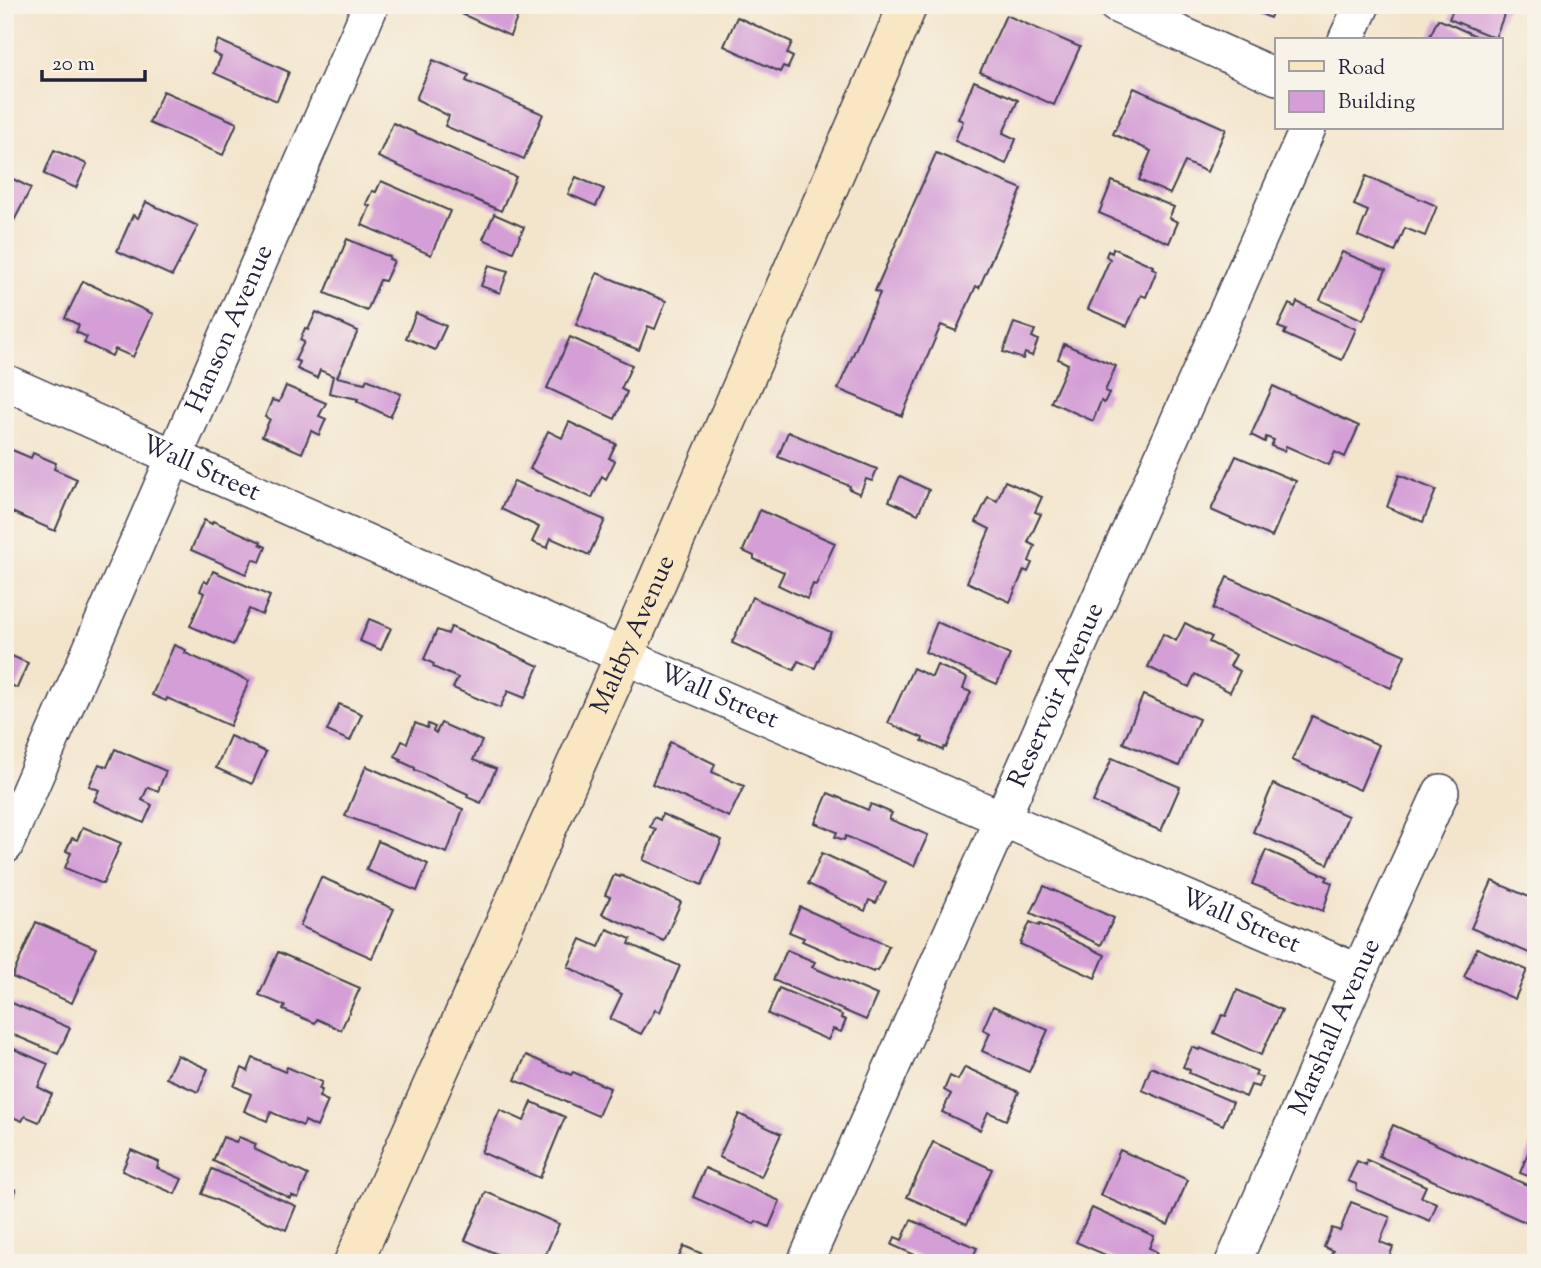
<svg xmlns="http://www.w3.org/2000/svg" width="1541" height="1268" font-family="'Sorts Mill Goudy',serif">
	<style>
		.building { fill: #d49ed6 }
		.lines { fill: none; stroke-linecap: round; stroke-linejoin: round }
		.street-casing { stroke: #413f51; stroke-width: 38 }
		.secondary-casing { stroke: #413f51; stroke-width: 41 }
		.street { stroke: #fff; stroke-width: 35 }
		.secondary { stroke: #f9e7c3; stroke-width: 38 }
		.labels { text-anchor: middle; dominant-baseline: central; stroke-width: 7; stroke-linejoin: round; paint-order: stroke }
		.street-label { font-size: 26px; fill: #22223b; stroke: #f7f3e8 }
	</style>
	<rect width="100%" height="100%" fill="#f7f3e8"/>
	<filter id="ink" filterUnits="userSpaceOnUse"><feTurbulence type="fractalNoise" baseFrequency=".0143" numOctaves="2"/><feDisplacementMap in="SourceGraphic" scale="14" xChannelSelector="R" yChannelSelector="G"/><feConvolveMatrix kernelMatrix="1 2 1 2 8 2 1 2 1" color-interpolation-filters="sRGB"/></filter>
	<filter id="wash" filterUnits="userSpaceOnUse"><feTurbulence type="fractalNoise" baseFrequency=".00686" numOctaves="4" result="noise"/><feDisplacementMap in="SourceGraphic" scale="28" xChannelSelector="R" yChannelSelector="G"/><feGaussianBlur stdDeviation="1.57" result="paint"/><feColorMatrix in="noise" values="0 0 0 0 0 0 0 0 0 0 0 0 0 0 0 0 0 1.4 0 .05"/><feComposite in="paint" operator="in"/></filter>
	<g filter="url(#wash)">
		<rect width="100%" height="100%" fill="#f3e5cc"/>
		<g id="blocks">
			<g class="building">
				<polygon points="442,5 522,5 510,36"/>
				<polygon points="1242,5 1275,5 1270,18"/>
				<polygon points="1455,5 1508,5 1495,38 1449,19"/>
				<polygon points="1006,15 1080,47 1054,105 980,72"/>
				<polygon points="737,17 792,42 787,54 793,57 788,68 783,66 780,72 724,46"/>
				<polygon points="1438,19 1485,40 1428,40"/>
				<polygon points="218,40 289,72 277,101 214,73 221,57 213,53"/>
				<polygon points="433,60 469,75 466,81 543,114 524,159 445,126 449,116 416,99"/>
				<polygon points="974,81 1018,100 1003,133 1016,139 1006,164 955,141 963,121 958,119"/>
				<polygon points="1134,88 1226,129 1207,172 1185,162 1170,194 1139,180 1151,151 1113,134"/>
				<polygon points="163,91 237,123 223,155 149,123"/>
				<polygon points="393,123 516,177 501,211 378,157"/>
				<polygon points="54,150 87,164 76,188 44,174"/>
				<polygon points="936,153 1022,189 979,288 976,286 956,331 941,325 902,416 838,389 880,293 875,291"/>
				<polygon points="5,175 31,188 5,238"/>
				<polygon points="1366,176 1437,206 1425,236 1405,228 1395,252 1358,236 1368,211 1354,205"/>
				<polygon points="576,177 604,189 596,206 568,194"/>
				<polygon points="381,181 450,211 431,255 362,225 370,206 366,204 372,191 376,192"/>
				<polygon points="1112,181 1174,207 1169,218 1178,222 1169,243 1099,213"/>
				<polygon points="146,202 198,226 172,276 117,251 133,215 138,218"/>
				<polygon points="494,214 524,227 513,252 483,239"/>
				<polygon points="347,239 390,257 389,259 394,261 385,281 380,280 367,311 325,293"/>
				<polygon points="1113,248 1153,266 1152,268 1157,270 1146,297 1141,295 1127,326 1088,309 1110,259 1106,256 1108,251 1112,253"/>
				<polygon points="1342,252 1386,270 1363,320 1320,300"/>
				<polygon points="489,265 508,271 500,293 481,286"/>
				<polygon points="597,273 666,301 655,329 648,326 639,350 576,325"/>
				<polygon points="83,281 153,314 133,357 115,349 112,356 84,343 87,337 76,332 79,325 65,318"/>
				<polygon points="1297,302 1356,329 1342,360 1284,334 1286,330 1278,327 1289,304 1295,307"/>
				<polygon points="316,312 358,331 337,377 365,383 367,379 401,394 390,417 357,401 358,399 329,393 333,376 320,370 317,378 297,369 300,362 295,360 304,342 300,340 305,328 308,330"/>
				<polygon points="416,313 446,326 435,350 406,338"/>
				<polygon points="1014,323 1035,330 1032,337 1038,340 1032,356 1025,353 1023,359 1003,352"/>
				<polygon points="570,337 632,365 621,389 627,392 615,419 547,388"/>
				<polygon points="1064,344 1116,366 1105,391 1109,393 1104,403 1101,401 1093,421 1051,402 1068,364 1058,359"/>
				<polygon points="286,386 326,403 319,416 326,419 319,435 311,431 302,453 262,436 270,419 265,417 272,400 279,402"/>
				<polygon points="1273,386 1359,426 1345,457 1335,452 1329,465 1286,446 1284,451 1271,446 1274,440 1266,437 1265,442 1251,435"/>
				<polygon points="569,422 616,444 609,458 615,461 606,479 602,476 592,498 530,469 548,431 562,438"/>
				<polygon points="788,432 877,469 872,481 866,479 860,494 849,489 850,486 778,457"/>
				<polygon points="5,447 31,458 33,453 56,463 54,469 77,479 55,531 5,509"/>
				<polygon points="1236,456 1296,481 1272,537 1211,510"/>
				<polygon points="1399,475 1436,490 1423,522 1387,507"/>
				<polygon points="900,476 929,490 918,514 889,501"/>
				<polygon points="514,481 605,520 589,555 551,538 547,548 532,542 539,527 501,509"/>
				<polygon points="1005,481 1042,497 1035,512 1041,514 1028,542 1035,546 1029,561 1032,563 1028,572 1024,570 1010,602 967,582 990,529 976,522 988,497 997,501"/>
				<polygon points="760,510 835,543 816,585 813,584 807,599 778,585 784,572 754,559 754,556 743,551"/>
				<polygon points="204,520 212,524 213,521 261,542 260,544 266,547 260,562 253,559 246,574 191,550"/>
				<polygon points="213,571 270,596 262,615 249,609 233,645 190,626 204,593 200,591 204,581 208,583"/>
				<polygon points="1227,577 1405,655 1391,688 1213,609"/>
				<polygon points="752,597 831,632 815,668 798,661 794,670 732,643"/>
				<polygon points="369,619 391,628 381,650 360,641"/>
				<polygon points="937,622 1010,655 997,684 925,652"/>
				<polygon points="1185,623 1212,637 1209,642 1236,655 1230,666 1240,671 1230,692 1195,674 1189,687 1148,667 1163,634 1176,641"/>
				<polygon points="451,627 539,666 525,698 508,691 500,708 453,688 458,678 433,667 434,664 424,659 437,630 448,634"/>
				<polygon points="174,645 186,650 185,653 249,681 230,726 167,698 166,701 152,695"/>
				<polygon points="5,653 28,663 17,688 5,682"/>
				<polygon points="937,665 967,678 963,689 971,692 946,748 944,747 943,750 922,741 923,738 888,723 913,668 932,677"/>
				<polygon points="1143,695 1199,719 1179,766 1123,743"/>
				<polygon points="339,704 362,714 350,741 327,731"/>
				<polygon points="1312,716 1379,745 1360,790 1292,760"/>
				<polygon points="415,723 427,728 428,724 435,727 433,731 436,733 441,723 482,741 473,760 496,769 481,803 467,797 468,794 415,770 415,768 400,761 401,759 395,756 402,741 407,743"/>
				<polygon points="230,736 266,752 252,784 216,768"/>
				<polygon points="670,742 715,764 712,772 744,786 729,817 652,784"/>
				<polygon points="115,749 166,771 158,791 148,787 142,800 152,805 144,823 94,801 99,790 89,786 99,764 107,767"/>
				<polygon points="1112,758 1180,787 1161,831 1093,802"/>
				<polygon points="366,766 463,809 447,853 345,816"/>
				<polygon points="1273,784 1348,816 1328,864 1253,832"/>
				<polygon points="828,793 868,810 871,804 892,813 889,819 928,835 914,866 846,836 844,840 835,837 837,832 815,823"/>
				<polygon points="662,814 722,840 702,885 643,860 656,829 650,827 654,817 660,820"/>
				<polygon points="83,827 121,843 103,884 65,868 71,853 66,851 72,838 77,840"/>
				<polygon points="378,841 428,864 417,891 366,870"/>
				<polygon points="1266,850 1328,877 1326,880 1332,883 1323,911 1252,884"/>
				<polygon points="822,853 886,883 876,903 869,900 865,911 808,884"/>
				<polygon points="614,875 620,877 620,875 681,902 664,941 602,914 610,897 605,895"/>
				<polygon points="321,877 394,909 372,958 300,926"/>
				<polygon points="1492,881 1536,900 1536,956 1471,928"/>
				<polygon points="1044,886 1114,918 1101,945 1031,913"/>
				<polygon points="800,907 889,946 878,971 874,970 873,972 802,941 804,938 789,932"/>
				<polygon points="36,922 96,948 72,1003 12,977"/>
				<polygon points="1030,922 1039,926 1040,924 1105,955 1095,978 1020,944"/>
				<polygon points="607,929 631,939 629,944 680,966 660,1012 655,1010 641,1034 610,1019 622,994 568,967 581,939 599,947"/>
				<polygon points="1477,948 1527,970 1515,999 1464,977"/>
				<polygon points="787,950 815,962 812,967 877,995 866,1020 773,980"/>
				<polygon points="278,952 360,988 341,1030 317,1019 315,1023 283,1010 285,1006 259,995"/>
				<polygon points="779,988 842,1015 841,1018 846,1020 841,1032 833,1029 828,1040 768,1014"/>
				<polygon points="1237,990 1282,1010 1261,1055 1214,1033 1222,1015 1226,1016"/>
				<polygon points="5,1000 70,1028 58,1054 5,1031"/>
				<polygon points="993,1006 1048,1030 1029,1072 982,1051 990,1033 983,1029"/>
				<polygon points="5,1045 48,1064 38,1087 52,1094 39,1122 25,1116 22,1121 5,1114"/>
				<polygon points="1192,1047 1199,1050 1200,1048 1257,1071 1255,1075 1262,1078 1258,1087 1251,1085 1246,1097 1189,1073 1190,1070 1183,1067"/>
				<polygon points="177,1055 208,1069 198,1092 166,1078"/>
				<polygon points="526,1055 571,1075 573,1072 610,1088 598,1116 515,1080"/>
				<polygon points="253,1058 285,1072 287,1067 322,1082 319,1089 322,1090 319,1097 328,1101 317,1127 305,1121 303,1126 271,1112 267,1121 244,1111 251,1094 234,1086 242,1068 248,1071"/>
				<polygon points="965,1067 1019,1092 1006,1120 988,1112 980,1130 942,1112 951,1094 944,1090 950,1076 958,1080"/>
				<polygon points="1151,1067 1233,1102 1223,1125 1142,1090"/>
				<polygon points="532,1102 565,1117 540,1178 481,1152 500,1110 524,1121"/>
				<polygon points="739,1114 781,1134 761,1177 719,1157"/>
				<polygon points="1393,1125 1536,1189 1536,1227 1379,1156"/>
				<polygon points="1536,1133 1536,1179 1520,1173"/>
				<polygon points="223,1137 236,1142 239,1137 256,1144 254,1149 308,1175 298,1198 291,1195 290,1198 213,1161"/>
				<polygon points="933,1142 992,1169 967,1224 907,1197"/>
				<polygon points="131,1150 159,1162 157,1168 182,1179 175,1194 122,1171"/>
				<polygon points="1120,1150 1188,1180 1168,1225 1100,1195"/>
				<polygon points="1367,1160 1426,1186 1421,1197 1437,1203 1430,1221 1357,1190 1356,1184 1348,1181 1357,1161 1366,1165"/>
				<polygon points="705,1168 780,1201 769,1227 756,1221 754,1224 693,1197"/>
				<polygon points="212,1169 296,1206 286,1230 202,1194"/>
				<polygon points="5,1185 16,1190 11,1203 5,1201"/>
				<polygon points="486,1192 559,1224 542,1263 517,1263 465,1240"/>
				<polygon points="1351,1202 1390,1217 1380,1242 1393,1247 1387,1263 1372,1257 1370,1263 1349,1263 1331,1255 1333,1251 1324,1247 1332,1228 1340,1231"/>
				<polygon points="1092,1208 1154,1236 1149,1248 1157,1252 1152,1263 1124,1263 1076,1242"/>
				<polygon points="911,1220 977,1248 970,1263 933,1263 892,1245 895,1237 902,1240"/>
				<polygon points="684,1246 723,1263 676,1263"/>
			</g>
		</g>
	</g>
	<g filter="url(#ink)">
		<use href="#blocks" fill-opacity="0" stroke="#413f51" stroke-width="2"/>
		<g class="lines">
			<g class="street-casing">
				<g id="street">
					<polyline points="1116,5 1277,77"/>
					<polyline points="1346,40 1362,5"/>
					<path id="s1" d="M 5,382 L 624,656 L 1359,972"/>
					<path id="s2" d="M 5,846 L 371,5"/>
					<path id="s3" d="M 805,1263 L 1308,128"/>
					<path id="s4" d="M 1233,1263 L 1359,972 L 1441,792"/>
				</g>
			</g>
			<g class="secondary-casing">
				<g id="secondary">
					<path id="s5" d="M 353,1263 L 639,623 L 908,5"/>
				</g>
			</g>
			<use href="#street" class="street"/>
			<use href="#secondary" class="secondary"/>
		</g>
	</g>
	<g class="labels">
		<g class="street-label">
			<text stroke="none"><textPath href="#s2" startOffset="564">Hanson Avenue</textPath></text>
			<text stroke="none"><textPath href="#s1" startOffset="214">Wall Street</textPath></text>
			<text stroke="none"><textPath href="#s5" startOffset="688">Maltby Avenue</textPath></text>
			<text stroke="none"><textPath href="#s3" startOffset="621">Reservoir Avenue</textPath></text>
			<text stroke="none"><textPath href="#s1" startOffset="780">Wall Street</textPath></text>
			<text stroke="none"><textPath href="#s1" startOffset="1348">Wall Street</textPath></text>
			<text stroke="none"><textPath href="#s4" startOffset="257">Marshall Avenue</textPath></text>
		</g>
	</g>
	<rect width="1541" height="1268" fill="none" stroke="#f7f3e8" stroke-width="28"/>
	<rect x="1275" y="38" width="228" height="91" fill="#f7f3e8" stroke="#a29fa3" stroke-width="2"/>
	<rect x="1289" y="61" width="35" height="10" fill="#f9e7c3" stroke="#a29fa3" stroke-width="2"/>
	<text x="1338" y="74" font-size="21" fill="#22223b">Road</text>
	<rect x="1289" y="91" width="35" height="21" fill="#d49ed6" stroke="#a29fa3" stroke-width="2"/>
	<text x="1338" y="108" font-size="21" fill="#22223b">Building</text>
	<path d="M42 70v10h103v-10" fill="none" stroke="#22223b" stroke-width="3.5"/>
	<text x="52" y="70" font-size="21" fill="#22223b" stroke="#f7f3e8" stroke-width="5" paint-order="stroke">20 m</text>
</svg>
